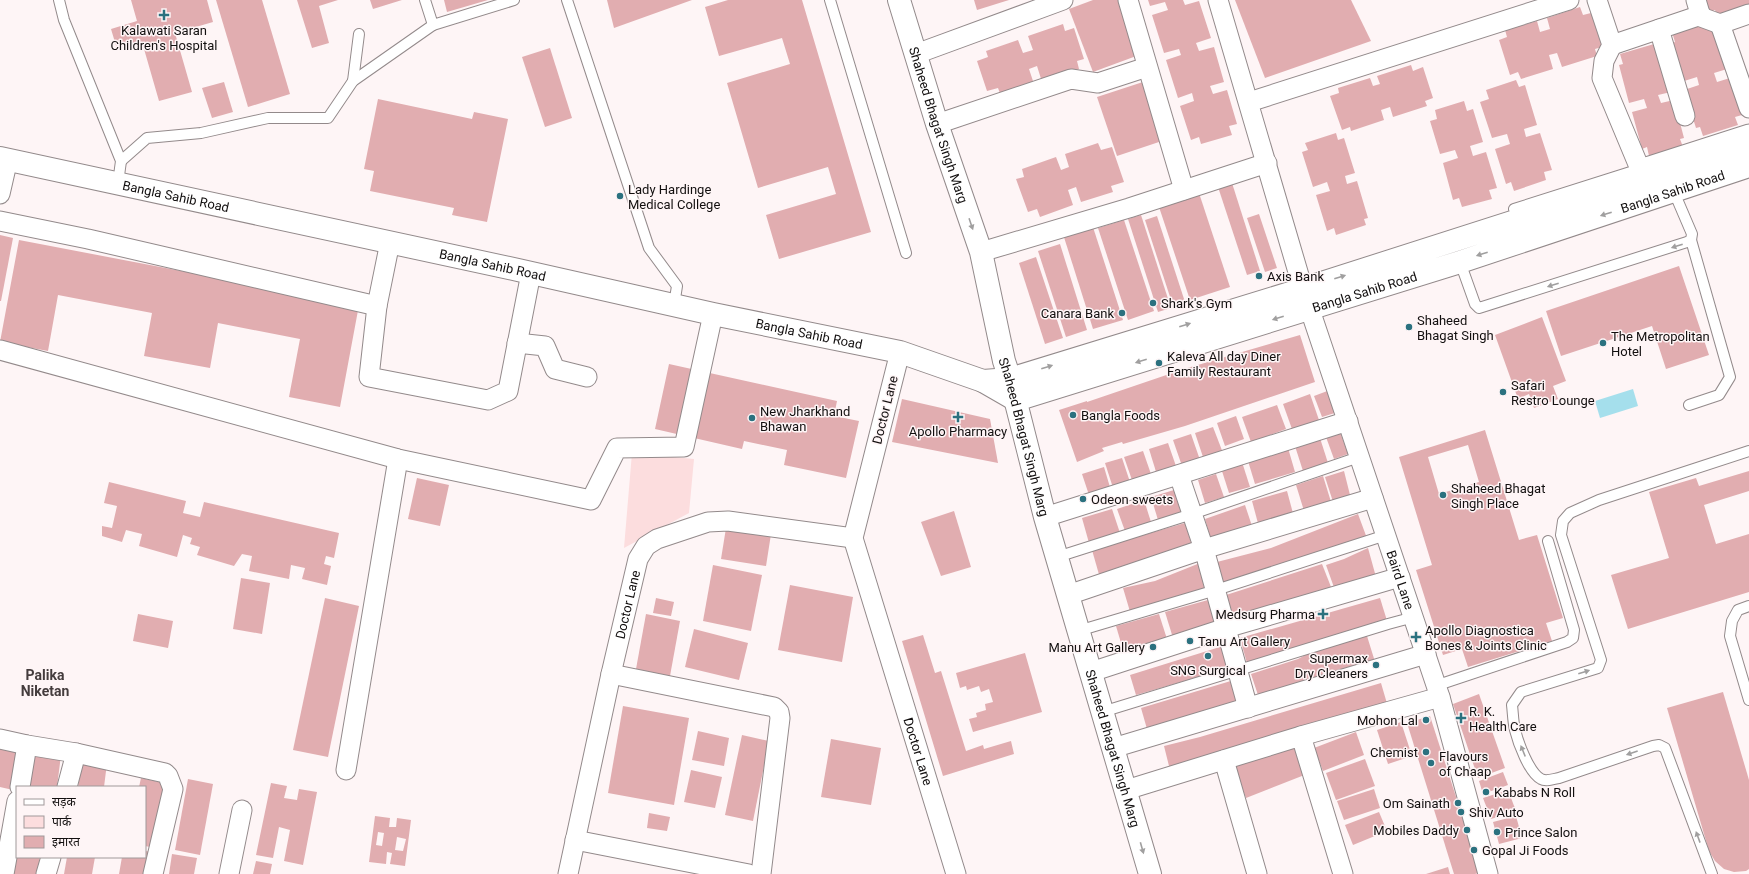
<svg xmlns="http://www.w3.org/2000/svg" width="1749" height="874" font-family="Roboto,'Noto Sans Devanagari',sans-serif">
	<style>
		.green { fill: #fcddde }
		.water { fill: #a5dfec }
		.building { fill: #e1adb0; fill-rule: evenodd }
		.lines { fill: none; stroke-linecap: round; stroke-linejoin: round }
		.lane-casing { stroke: #938a8b; stroke-width: 12 }
		.street-casing { stroke: #938a8b; stroke-width: 21 }
		.secondary-casing { stroke: #938a8b; stroke-width: 24 }
		.lane { stroke: #fff; stroke-width: 10 }
		.street { stroke: #fff; stroke-width: 19 }
		.secondary { stroke: #fff; stroke-width: 22 }
		.oneway { fill: #a09f9f }
		.poi-dot { fill: #2b717f; stroke: #fef5f6; stroke-width: 1.5 }
		.labels { text-anchor: middle; dominant-baseline: central; stroke-width: 3; stroke-linejoin: round; paint-order: stroke }
		.poi-label { font-size: 13px; fill: #120f0f; stroke: #fef5f6; text-anchor: start }
		.street-label { font-size: 13px; fill: #120f0f; stroke: #fef5f6 }
		.neighbourhood-label { font-size: 14px; font-weight: bold; fill: #443c3d; stroke: #fef5f6 }
	</style>
	<rect width="100%" height="100%" fill="#fef5f6"/>
	<polygon class="green" points="632,453 694,459 689,513 624,548"/>
	<polygon class="water" points="1633,389 1638,406 1600,418 1595,401"/>
	<g class="building">
		<polygon points="131,0 207,0 213,22 175,33 192,92 159,101 142,42 117,49 111,29 137,21"/>
		<polygon points="216,0 262,0 290,94 248,107"/>
		<polygon points="297,0 338,0 319,6 329,43 312,48"/>
		<polygon points="370,0 402,0 373,9"/>
		<polygon points="444,0 488,0 447,12"/>
		<polygon points="607,0 692,0 614,28"/>
		<polygon points="728,0 802,0 871,232 779,259 766,215 836,194 828,167 758,188 727,83 790,64 782,38 719,56 705,7"/>
		<polygon points="974,0 1009,0 977,10"/>
		<polygon points="1093,0 1118,0 1139,55 1093,72 1069,9"/>
		<polygon points="1148,0 1183,0 1185,5 1199,1 1211,38 1196,43 1199,51 1214,47 1224,82 1210,86 1213,94 1227,90 1237,124 1229,126 1232,135 1201,144 1199,137 1191,140 1180,106 1194,101 1192,93 1178,98 1166,60 1181,55 1179,49 1164,53 1152,15 1168,10 1165,2 1150,6"/>
		<polygon points="1235,0 1351,0 1371,41 1265,78"/>
		<polygon points="1705,0 1749,0 1749,7 1718,17 1715,10 1710,12"/>
		<polygon points="1580,7 1583,15 1591,13 1602,47 1595,49 1597,56 1562,67 1557,53 1549,55 1553,69 1521,79 1518,72 1510,75 1499,40 1507,37 1505,30 1537,21 1540,32 1550,29 1547,18"/>
		<polygon points="1708,21 1715,29 1727,69 1714,73 1717,82 1730,78 1742,115 1735,117 1738,125 1703,136 1700,127 1696,128 1684,90 1699,85 1697,77 1681,82 1670,44 1675,42 1672,32"/>
		<polygon points="1063,24 1065,31 1074,28 1084,59 1077,61 1079,69 1042,82 1037,66 1029,69 1034,84 1001,96 998,88 987,91 977,61 988,57 986,51 1018,40 1023,53 1033,50 1028,36"/>
		<polygon points="1654,44 1671,92 1658,95 1661,103 1674,100 1684,138 1680,139 1683,147 1649,156 1647,147 1642,149 1632,112 1647,108 1644,99 1629,103 1619,65 1623,64 1620,54"/>
		<polygon points="550,48 572,118 545,127 522,57"/>
		<polygon points="1411,65 1413,71 1423,67 1433,98 1425,101 1427,106 1393,117 1390,107 1381,110 1384,120 1351,131 1350,127 1342,130 1330,96 1339,93 1338,88 1370,78 1373,86 1380,84 1377,76"/>
		<polygon points="1516,80 1519,87 1525,85 1537,125 1524,129 1526,137 1540,133 1552,170 1544,172 1546,180 1514,191 1511,182 1506,184 1495,149 1510,144 1507,134 1492,138 1480,102 1489,99 1486,90"/>
		<polygon points="1146,81 1165,140 1117,156 1097,97"/>
		<polygon points="224,82 233,112 212,118 202,88"/>
		<polygon points="378,99 472,119 474,112 508,119 487,222 452,215 454,208 370,191 374,171 364,169"/>
		<polygon points="1464,101 1467,111 1473,109 1483,142 1470,146 1473,156 1486,152 1497,188 1489,190 1492,199 1462,207 1459,198 1453,200 1443,163 1458,158 1455,150 1440,154 1430,121 1437,119 1435,110"/>
		<polygon points="1336,133 1338,140 1344,138 1355,173 1345,176 1347,184 1357,181 1368,218 1364,219 1366,225 1336,235 1334,228 1327,231 1316,195 1330,191 1327,182 1313,187 1302,152 1308,150 1305,143"/>
		<polygon points="1098,143 1101,150 1112,147 1124,182 1111,186 1113,192 1081,202 1076,187 1068,190 1073,205 1040,217 1037,209 1028,212 1016,179 1024,177 1022,169 1056,157 1061,170 1069,167 1065,154"/>
		<polygon points="1232,183 1260,271 1247,275 1218,187"/>
		<polygon points="1199,193 1230,287 1190,300 1159,207"/>
		<polygon points="1259,214 1277,268 1265,272 1247,218"/>
		<polygon points="1141,215 1171,308 1158,312 1128,219"/>
		<polygon points="1157,216 1185,302 1173,306 1145,220"/>
		<polygon points="1124,220 1154,311 1128,320 1098,228"/>
		<polygon points="1092,224 1123,320 1093,329 1063,234"/>
		<polygon points="0,235 13,238 1,301 0,301"/>
		<polygon points="19,240 359,305 340,407 289,397 300,339 218,323 210,368 144,356 152,313 58,295 48,351 0,342"/>
		<polygon points="1060,244 1087,330 1066,337 1038,251"/>
		<polygon points="1036,257 1063,338 1045,344 1019,263"/>
		<polygon points="1679,266 1709,355 1666,369 1652,326 1561,356 1546,311"/>
		<polygon points="1542,317 1566,381 1553,386 1558,399 1534,408 1529,394 1518,399 1495,335"/>
		<polygon points="1300,335 1315,382 1185,426 1123,444 1122,442 1102,448 1104,451 1077,462 1059,410 1087,401 1087,402 1184,369"/>
		<polygon points="669,364 837,401 834,416 859,421 846,478 784,465 787,450 744,441 742,449 655,429"/>
		<polygon points="1330,390 1338,412 1322,417 1314,396"/>
		<polygon points="1310,394 1319,420 1292,429 1283,404"/>
		<polygon points="902,399 990,419 998,463 892,442"/>
		<polygon points="1277,405 1286,429 1251,442 1242,417"/>
		<polygon points="1236,416 1244,439 1225,446 1217,423"/>
		<polygon points="1213,427 1223,453 1204,460 1195,433"/>
		<path d="M 1485,430 L 1519,540 L 1537,535 L 1563,618 L 1546,623 L 1552,641 L 1468,667 L 1462,649 L 1443,655 L 1416,570 L 1432,565 L 1399,457 ZM 1468,445 L 1479,482 L 1439,494 L 1428,457 Z"/>
		<polygon points="1340,432 1348,454 1334,459 1326,437"/>
		<polygon points="1191,434 1200,460 1182,466 1173,440"/>
		<polygon points="1319,435 1328,463 1303,471 1294,443"/>
		<polygon points="1168,443 1177,469 1157,475 1149,449"/>
		<polygon points="1288,448 1295,472 1255,484 1248,461"/>
		<polygon points="1143,451 1152,477 1133,483 1124,457"/>
		<polygon points="1122,458 1131,485 1114,491 1105,463"/>
		<polygon points="1242,462 1250,487 1229,493 1221,468"/>
		<polygon points="1104,467 1112,494 1091,501 1082,474"/>
		<polygon points="1344,471 1351,499 1334,505 1325,477"/>
		<polygon points="1749,471 1749,491 1704,505 1716,544 1749,534 1749,592 1628,629 1611,575 1669,558 1649,492 1696,478 1699,486"/>
		<polygon points="1216,474 1224,497 1205,503 1198,480"/>
		<polygon points="1323,476 1332,505 1305,514 1296,485"/>
		<polygon points="417,478 449,485 440,526 408,519"/>
		<polygon points="109,482 186,501 183,513 200,517 204,502 339,533 334,558 326,556 324,564 331,566 327,585 302,579 305,568 291,565 289,579 249,571 252,556 242,554 234,566 197,555 200,547 190,544 192,538 183,535 177,557 139,546 142,534 126,530 122,542 102,536 102,526 112,528 117,506 104,503"/>
		<polygon points="1174,490 1181,513 1158,520 1151,497"/>
		<polygon points="1287,491 1294,517 1259,527 1252,501"/>
		<polygon points="1144,500 1151,522 1125,531 1117,509"/>
		<polygon points="1245,505 1253,529 1212,543 1205,519"/>
		<polygon points="1112,509 1120,533 1089,543 1082,518"/>
		<polygon points="954,511 971,567 941,576 921,522"/>
		<polygon points="1358,514 1368,541 1225,587 1217,562 1271,548"/>
		<polygon points="1185,523 1193,549 1100,578 1092,550"/>
		<polygon points="726,528 771,534 766,566 721,559"/>
		<polygon points="1368,548 1376,577 1336,593 1326,565 1344,559"/>
		<polygon points="1200,563 1205,593 1131,615 1123,588 1155,581"/>
		<polygon points="1322,564 1333,592 1235,621 1226,595"/>
		<polygon points="713,565 762,575 751,631 703,621"/>
		<polygon points="241,578 270,583 262,634 233,629"/>
		<polygon points="790,585 853,597 842,662 778,650"/>
		<polygon points="325,598 359,606 328,757 293,750"/>
		<polygon points="656,598 674,602 671,616 653,613"/>
		<polygon points="1380,598 1388,624 1248,667 1240,638"/>
		<polygon points="1208,600 1216,626 1173,638 1165,612"/>
		<polygon points="138,614 173,621 168,648 133,641"/>
		<polygon points="646,614 680,621 670,676 636,669"/>
		<polygon points="1159,614 1167,639 1124,653 1116,626"/>
		<polygon points="694,629 748,643 739,680 685,667"/>
		<polygon points="923,635 935,673 941,671 966,751 983,745 984,749 1011,741 1014,754 943,776 902,641"/>
		<polygon points="1367,636 1376,665 1258,695 1251,674 1298,659 1311,652"/>
		<polygon points="1223,646 1229,668 1136,695 1130,675"/>
		<polygon points="1025,653 1042,712 973,732 969,719 977,717 976,713 986,710 985,704 993,702 989,689 981,692 979,686 967,690 966,686 960,688 956,673"/>
		<polygon points="1234,680 1240,700 1147,729 1141,708"/>
		<polygon points="1381,683 1388,707 1170,770 1164,746 1200,737"/>
		<polygon points="1723,692 1749,780 1749,869 1746,871 1734,872 1724,869 1715,861 1709,851 1667,708"/>
		<polygon points="1479,694 1505,768 1478,778 1453,704"/>
		<polygon points="623,706 689,718 674,805 608,793"/>
		<polygon points="1430,716 1476,859 1479,873 1475,874 1454,874 1407,723"/>
		<polygon points="1401,722 1412,756 1388,764 1377,730"/>
		<polygon points="698,731 729,738 724,766 692,760"/>
		<polygon points="1356,732 1364,755 1323,771 1314,748"/>
		<polygon points="742,735 769,741 753,821 725,815"/>
		<polygon points="831,739 881,748 871,805 821,797"/>
		<polygon points="1294,741 1307,774 1246,798 1233,764"/>
		<polygon points="0,745 21,748 13,790 0,787"/>
		<polygon points="33,752 61,755 57,787 29,787"/>
		<polygon points="1365,759 1375,786 1336,800 1326,773"/>
		<polygon points="82,760 107,763 104,787 78,787"/>
		<polygon points="691,770 722,777 715,808 684,802"/>
		<polygon points="1503,772 1508,785 1483,794 1479,781"/>
		<polygon points="141,778 168,784 155,848 145,846 145,787 139,787"/>
		<polygon points="188,779 213,784 200,855 175,850"/>
		<polygon points="271,783 287,786 284,798 297,800 299,789 317,792 303,865 284,861 290,830 279,827 273,858 256,855"/>
		<polygon points="1374,789 1380,808 1344,820 1337,801"/>
		<polygon points="1508,790 1516,811 1491,819 1483,798"/>
		<polygon points="1379,812 1387,831 1353,845 1345,825"/>
		<polygon points="649,813 670,817 667,831 647,828"/>
		<path d="M 375,816 L 390,818 L 389,827 L 396,827 L 397,818 L 411,820 L 405,866 L 390,864 L 392,853 L 387,852 L 386,864 L 369,862 ZM 378,832 L 384,833 L 382,846 L 376,845 ZM 397,837 L 406,839 L 403,851 L 395,850 Z"/>
		<polygon points="1516,816 1522,838 1499,844 1493,822"/>
		<polygon points="17,851 17,857 40,857 37,874 12,874"/>
		<polygon points="145,851 153,852 148,874 119,874 122,857 145,857"/>
		<polygon points="172,854 197,858 194,874 169,874"/>
		<polygon points="67,857 95,857 92,874 64,874"/>
		<polygon points="256,861 272,864 270,874 253,874"/>
		<polygon points="1448,867 1450,874 1426,874"/>
	</g>
	<g class="lines">
		<g class="lane-casing">
			<g id="lane">
				<polyline points="59,0 64,20 121,161 118,183"/>
				<polyline points="425,0 433,25 514,0"/>
				<polyline points="567,0 649,248 677,286 674,305"/>
				<polyline points="830,0 906,253"/>
				<polyline points="353,81 359,34"/>
				<polyline points="121,161 147,138 201,133 268,118 328,118 353,81 433,25"/>
				<polyline points="1514,209 1640,169"/>
				<polyline points="1460,262 1475,304 1479,308 1687,242 1691,240 1692,234 1674,192"/>
				<polyline points="1689,405 1719,395 1730,377 1691,240"/>
				<polyline points="1057,557 1192,514 1359,457"/>
				<polyline points="1749,606 1738,610 1732,621 1730,636 1749,700"/>
				<polyline points="1078,631 1216,590 1386,535"/>
				<polyline points="1435,686 1567,642 1573,638 1574,630 1548,541"/>
				<polyline points="1102,712 1388,624 1414,617"/>
				<path d="M 1712,874 L 1665,748 L 1659,745 L 1653,746 L 1559,778 C 1553,779 1546,782 1541,779 C 1529,773 1518,742 1515,730 C 1513,722 1513,713 1512,705 L 1521,692 L 1598,668 L 1601,660 L 1561,535 L 1563,521 L 1570,513 L 1599,500 L 1749,451"/>
			</g>
		</g>
		<g class="street-casing">
			<g id="street">
				<polyline points="1128,0 1184,190"/>
				<path id="s1" d="M 1218,0 L 1303,289 L 1440,697 L 1488,874"/>
				<polyline points="1597,0 1612,45 1604,61 1602,78 1640,169 1749,134"/>
				<polyline points="1696,0 1701,17 1720,24 1749,14"/>
				<polyline points="1720,24 1749,108"/>
				<polyline points="1659,29 1685,116"/>
				<polyline points="1612,45 1701,15"/>
				<polyline points="916,54 1063,0"/>
				<polyline points="1249,102 1569,0"/>
				<polyline points="937,124 1071,79 1098,83 1147,67"/>
				<polyline points="0,194 8,159"/>
				<polyline points="0,221 88,239 377,306"/>
				<polyline points="390,242 377,306 369,377 488,400 508,391 531,273"/>
				<polyline points="981,252 1129,208 1267,163"/>
				<polyline points="517,343 545,346 555,369 587,377"/>
				<polyline points="0,350 398,459 591,500 617,448 684,447 713,314"/>
				<path id="s2" d="M 900,352 L 853,538 L 956,874"/>
				<polyline points="1179,475 1204,549 1248,708"/>
				<polyline points="1045,517 1348,421"/>
				<polyline points="1068,595 1204,549 1373,498"/>
				<polyline points="1091,672 1226,628 1400,577"/>
				<polyline points="611,674 774,707 779,712 780,718 761,874"/>
				<polyline points="1301,736 1440,697"/>
				<polyline points="0,739 27,745 76,753 165,773 168,776 173,789 153,874"/>
				<polyline points="1113,748 1426,654"/>
				<polyline points="1224,760 1257,874"/>
				<polyline points="346,770 398,459"/>
				<polyline points="20,787 27,745"/>
				<polyline points="67,787 76,753"/>
				<polyline points="1126,790 1301,736 1343,874"/>
				<polyline points="575,840 749,874"/>
				<polyline points="4,874 17,801"/>
				<polyline points="46,874 51,857"/>
				<polyline points="229,874 242,810"/>
				<path id="s3" d="M 568,874 L 611,674 L 638,559 L 646,546 L 657,539 L 708,522 L 728,521 L 853,538"/>
			</g>
		</g>
		<g class="secondary-casing">
			<g id="secondary">
				<path id="s4" d="M 899,0 L 937,124 L 981,252 L 1004,361 L 1010,379 L 1045,517 L 1150,874"/>
				<path id="s5" d="M 1749,146 L 1303,289 L 1010,379 L 983,381 L 1016,400 L 1460,262 L 1749,166"/>
				<path id="s6" d="M 0,158 L 518,270 L 713,314 L 900,352 L 983,381"/>
			</g>
		</g>
		<use href="#lane" class="lane"/>
		<use href="#street" class="street"/>
		<use href="#secondary" class="secondary"/>
	</g>
	<defs><path id="oneway-solid" d="M-6-.8H1V-3.2L6.5 0L1 3.2V.8H-6Z"/></defs>
	<g class="oneway">
		<use href="#oneway-solid" transform="translate(1606 214) rotate(162)"/>
		<use href="#oneway-solid" transform="translate(971 224) rotate(71)"/>
		<use href="#oneway-solid" transform="translate(1677 246) rotate(162)"/>
		<use href="#oneway-solid" transform="translate(1482 254) rotate(162)"/>
		<use href="#oneway-solid" transform="translate(1340 277) rotate(-18)"/>
		<use href="#oneway-solid" transform="translate(1553 285) rotate(162)"/>
		<use href="#oneway-solid" transform="translate(1278 318) rotate(163)"/>
		<use href="#oneway-solid" transform="translate(1185 325) rotate(-17)"/>
		<use href="#oneway-solid" transform="translate(1141 361) rotate(163)"/>
		<use href="#oneway-solid" transform="translate(1047 367) rotate(-17)"/>
		<use href="#oneway-solid" transform="translate(1584 672) rotate(-18)"/>
		<use href="#oneway-solid" transform="translate(1523 751) rotate(-112)"/>
		<use href="#oneway-solid" transform="translate(1632 753) rotate(161)"/>
		<use href="#oneway-solid" transform="translate(1698 837) rotate(-110)"/>
		<use href="#oneway-solid" transform="translate(1142 848) rotate(74)"/>
	</g>
	<g class="poi-dot">
		<path d="M162 9h4v4h4v4h-4v4h-4v-4h-4v-4h4z"/>
		<circle cx="620" cy="196" r="4"/>
		<circle cx="1259" cy="276" r="4"/>
		<circle cx="1153" cy="303" r="4"/>
		<circle cx="1122" cy="313" r="4"/>
		<circle cx="1409" cy="327" r="4"/>
		<circle cx="1603" cy="343" r="4"/>
		<circle cx="1159" cy="363" r="4"/>
		<circle cx="1503" cy="392" r="4"/>
		<circle cx="1073" cy="415" r="4"/>
		<path d="M956 411h4v4h4v4h-4v4h-4v-4h-4v-4h4z"/>
		<circle cx="752" cy="418" r="4"/>
		<circle cx="1443" cy="495" r="4"/>
		<circle cx="1083" cy="499" r="4"/>
		<path d="M1321 608h4v4h4v4h-4v4h-4v-4h-4v-4h4z"/>
		<path d="M1414 631h4v4h4v4h-4v4h-4v-4h-4v-4h4z"/>
		<circle cx="1190" cy="641" r="4"/>
		<circle cx="1153" cy="647" r="4"/>
		<circle cx="1208" cy="656" r="4"/>
		<circle cx="1376" cy="665" r="4"/>
		<path d="M1459 712h4v4h4v4h-4v4h-4v-4h-4v-4h4z"/>
		<circle cx="1426" cy="720" r="4"/>
		<circle cx="1426" cy="752" r="4"/>
		<circle cx="1431" cy="763" r="4"/>
		<circle cx="1486" cy="792" r="4"/>
		<circle cx="1458" cy="803" r="4"/>
		<circle cx="1461" cy="812" r="4"/>
		<circle cx="1467" cy="830" r="4"/>
		<circle cx="1497" cy="832" r="4"/>
		<circle cx="1474" cy="850" r="4"/>
	</g>
	<g class="labels">
		<g class="poi-label">
			<text x="164" y="30" text-anchor="middle">Kalawati Saran<tspan x="164" dy="15">Children's Hospital</tspan></text>
			<text x="628" y="189">Lady Hardinge<tspan x="628" dy="15">Medical College</tspan></text>
			<text x="1267" y="276">Axis Bank</text>
			<text x="1161" y="303">Shark's Gym</text>
			<text x="1114" y="313" text-anchor="end">Canara Bank</text>
			<text x="1417" y="320">Shaheed<tspan x="1417" dy="15">Bhagat Singh</tspan></text>
			<text x="1611" y="336">The Metropolitan<tspan x="1611" dy="15">Hotel</tspan></text>
			<text x="1167" y="356">Kaleva All day Diner<tspan x="1167" dy="15">Family Restaurant</tspan></text>
			<text x="1511" y="385">Safari<tspan x="1511" dy="15">Restro Lounge</tspan></text>
			<text x="760" y="411">New Jharkhand<tspan x="760" dy="15">Bhawan</tspan></text>
			<text x="1081" y="415">Bangla Foods</text>
			<text x="958" y="431" text-anchor="middle">Apollo Pharmacy</text>
			<text x="1451" y="488">Shaheed Bhagat<tspan x="1451" dy="15">Singh Place</tspan></text>
			<text x="1091" y="499">Odeon sweets</text>
			<text x="1315" y="614" text-anchor="end">Medsurg Pharma</text>
			<text x="1425" y="630">Apollo Diagnostica<tspan x="1425" dy="15">Bones &amp; Joints Clinic</tspan></text>
			<text x="1198" y="641">Tanu Art Gallery</text>
			<text x="1145" y="647" text-anchor="end">Manu Art Gallery</text>
			<text x="1368" y="658" text-anchor="end">Supermax<tspan x="1368" dy="15">Dry Cleaners</tspan></text>
			<text x="1208" y="670" text-anchor="middle">SNG Surgical</text>
			<text x="1469" y="711">R. K.<tspan x="1469" dy="15">Health Care</tspan></text>
			<text x="1418" y="720" text-anchor="end">Mohon Lal</text>
			<text x="1418" y="752" text-anchor="end">Chemist</text>
			<text x="1439" y="756">Flavours<tspan x="1439" dy="15">of Chaap</tspan></text>
			<text x="1494" y="792">Kababs N Roll</text>
			<text x="1450" y="803" text-anchor="end">Om Sainath</text>
			<text x="1469" y="812">Shiv Auto</text>
			<text x="1459" y="830" text-anchor="end">Mobiles Daddy</text>
			<text x="1505" y="832">Prince Salon</text>
			<text x="1482" y="850">Gopal Ji Foods</text>
		</g>
		<g class="street-label">
			<text stroke="none"><textPath href="#s4" startOffset="131">Shaheed Bhagat Singh Marg</textPath></text>
			<text stroke="none"><textPath href="#s5" startOffset="1529">Bangla Sahib Road</textPath></text>
			<text stroke="none"><textPath href="#s6" startOffset="180">Bangla Sahib Road</textPath></text>
			<text stroke="none"><textPath href="#s6" startOffset="504">Bangla Sahib Road</textPath></text>
			<text stroke="none"><textPath href="#s5" startOffset="1205">Bangla Sahib Road</textPath></text>
			<text stroke="none"><textPath href="#s6" startOffset="828">Bangla Sahib Road</textPath></text>
			<text transform="translate(885 410) rotate(-76)">Doctor Lane</text>
			<text stroke="none"><textPath href="#s4" startOffset="455">Shaheed Bhagat Singh Marg</textPath></text>
			<text stroke="none"><textPath href="#s1" startOffset="608">Baird Lane</textPath></text>
			<text stroke="none"><textPath href="#s3" startOffset="276">Doctor Lane</textPath></text>
			<text stroke="none"><textPath href="#s4" startOffset="779">Shaheed Bhagat Singh Marg</textPath></text>
			<text stroke="none"><textPath href="#s2" startOffset="415">Doctor Lane</textPath></text>
		</g>
		<g class="neighbourhood-label">
			<text x="45" y="675">Palika<tspan x="45" dy="16">Niketan</tspan></text>
		</g>
	</g>
	<rect x="16" y="786" width="130" height="72" fill="#fef5f6" stroke="#a0999a"/>
	<rect x="24" y="799" width="20" height="6" fill="#ffffff" stroke="#a0999a"/>
	<text x="52" y="806" font-size="12" fill="#120f0f">सड़क</text>
	<rect x="24" y="816" width="20" height="12" fill="#fcddde" stroke="#a0999a"/>
	<text x="52" y="826" font-size="12" fill="#120f0f">पार्क</text>
	<rect x="24" y="836" width="20" height="12" fill="#e1adb0" stroke="#a0999a"/>
	<text x="52" y="846" font-size="12" fill="#120f0f">इमारत</text>
</svg>
